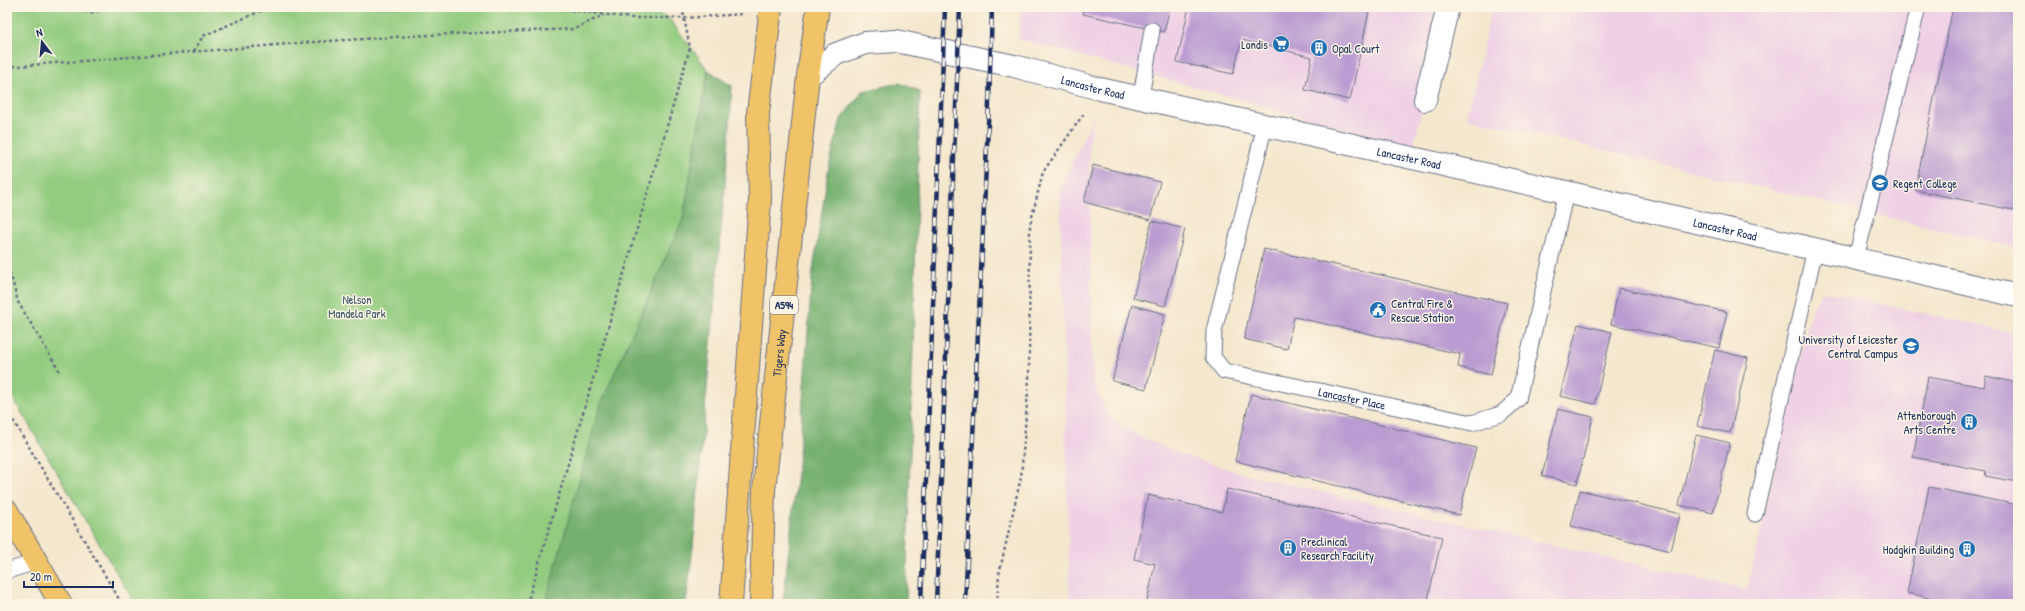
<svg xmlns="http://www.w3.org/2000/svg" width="2025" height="611" font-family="'Patrick Hand',sans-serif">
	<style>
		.built { fill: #efd0e5 }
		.green { fill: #92cc7f; stroke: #567e6e }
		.forest { fill: #75b06e; stroke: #487066 }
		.building { fill: #bb9cd2 }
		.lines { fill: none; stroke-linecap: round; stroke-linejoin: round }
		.service-casing { stroke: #676f85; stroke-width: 17 }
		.minor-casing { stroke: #676f85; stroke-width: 24 }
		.primary-casing { stroke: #676f85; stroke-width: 24 }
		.path { stroke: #676f85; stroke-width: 2.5; stroke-dasharray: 3 3; stroke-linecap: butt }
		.service { stroke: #fff; stroke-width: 15 }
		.minor { stroke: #fff; stroke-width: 22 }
		.primary { stroke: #f1c369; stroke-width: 22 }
		.rail-casing { stroke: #1b2f5e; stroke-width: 4.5 }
		.rail { stroke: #fcf5e5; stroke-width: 3; stroke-dasharray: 9; stroke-linecap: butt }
		.labels { text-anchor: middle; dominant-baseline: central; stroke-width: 3; stroke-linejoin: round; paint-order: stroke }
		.shield { fill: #fcf5e5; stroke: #5e6a86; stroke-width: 1 }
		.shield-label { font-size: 11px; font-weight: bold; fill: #1b2f5e }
		.poi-label { font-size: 12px; fill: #1b2f5e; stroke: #fcf5e5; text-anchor: end }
		.street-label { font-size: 12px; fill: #1b2f5e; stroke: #fcf5e5 }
		.park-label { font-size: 12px; fill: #395666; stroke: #fcf5e5 }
	</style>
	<rect width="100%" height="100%" fill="#fcf5e5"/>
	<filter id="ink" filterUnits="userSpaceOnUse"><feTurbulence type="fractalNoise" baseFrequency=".025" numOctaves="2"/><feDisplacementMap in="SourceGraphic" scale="8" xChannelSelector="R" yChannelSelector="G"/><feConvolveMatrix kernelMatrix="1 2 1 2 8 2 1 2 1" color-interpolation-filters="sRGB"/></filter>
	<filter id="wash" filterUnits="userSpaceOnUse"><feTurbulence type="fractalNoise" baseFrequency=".012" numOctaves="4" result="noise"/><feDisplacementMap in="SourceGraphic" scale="16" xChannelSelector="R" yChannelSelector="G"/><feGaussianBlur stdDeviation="0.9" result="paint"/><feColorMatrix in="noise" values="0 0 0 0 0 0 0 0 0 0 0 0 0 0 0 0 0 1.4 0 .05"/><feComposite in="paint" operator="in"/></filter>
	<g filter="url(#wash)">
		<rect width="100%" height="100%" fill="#f4e7cd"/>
		<g class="built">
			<polygon points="1021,7 1448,7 1413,147 1019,39"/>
			<polygon points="1492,7 2018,7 2018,248 1467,118"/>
			<polygon points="1095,114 1089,140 1092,359 1094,385 1110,418 1135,434 1183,455 1240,473 1747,590 1811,312 1822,291 2018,334 2018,604 1070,604 1060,189"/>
		</g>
		<polygon class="green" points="7,7 628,7 668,17 708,70 619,604 135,604 7,388"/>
		<g class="forest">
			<polygon points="708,70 732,86 730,127 693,547 686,604 545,604 600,406 683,219"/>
			<polygon points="899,83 920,91 906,604 783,604 799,454 812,277 829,166 841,119 863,91"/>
		</g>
		<g id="blocks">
			<g class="building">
				<polygon points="1084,7 1170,7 1164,32 1083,14"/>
				<polygon points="1189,7 1370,7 1350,100 1305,90 1312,57 1242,40 1233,74 1177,62"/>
				<polygon points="1953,7 2018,7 2018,211 1915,190"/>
				<polygon points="1093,165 1160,182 1150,220 1084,202"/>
				<polygon points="1152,221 1185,229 1165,306 1133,298"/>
				<polygon points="1264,249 1507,303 1491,375 1458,367 1460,354 1294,317 1287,349 1244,339"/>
				<polygon points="1619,288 1727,312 1719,348 1611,324"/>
				<polygon points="1132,305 1165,314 1146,389 1112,381"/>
				<polygon points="1578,324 1612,332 1595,404 1560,396"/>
				<polygon points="1715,350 1748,358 1730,433 1697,426"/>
				<polygon points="1986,376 2018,383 2018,482 1985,476 1986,471 1913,457 1928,377 1984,387"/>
				<polygon points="1251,394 1476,448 1459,515 1235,461"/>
				<polygon points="1558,409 1593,417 1577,484 1542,476"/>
				<polygon points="1696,435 1730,443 1713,513 1679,505"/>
				<polygon points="1929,487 2018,505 2018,604 1954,604 1907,593"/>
				<polygon points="1227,489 1442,537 1427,604 1161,604 1147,601 1155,564 1134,559 1148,495 1222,512"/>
				<polygon points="1580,490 1680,514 1671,551 1571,526"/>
			</g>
		</g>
	</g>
	<g filter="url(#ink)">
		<use href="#blocks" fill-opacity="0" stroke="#676f85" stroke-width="1"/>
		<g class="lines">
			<g class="service-casing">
				<g id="service">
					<polyline points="1141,97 1152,30"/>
					<path id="s1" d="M 1265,125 L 1214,331 L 1213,357 L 1224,371 L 1472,423 L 1501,414 L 1518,399 L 1566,192"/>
					<polyline points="1856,258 1918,7"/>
					<polyline points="1755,514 1815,249"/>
					<polyline points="7,571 36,562"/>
				</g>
			</g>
			<g class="minor-casing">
				<g id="minor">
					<path id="s2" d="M 808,76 L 836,54 L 852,48 L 865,43 L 896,41 L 1014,66 L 1100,89 L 1566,192 L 2018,296"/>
					<polyline points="1425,100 1448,7"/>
				</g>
			</g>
			<g class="primary-casing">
				<g id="primary">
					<polyline points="7,511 61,604"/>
					<polyline points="731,604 760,200 758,113 771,7"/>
					<path id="s3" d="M 761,604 L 764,490 L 808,76 L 818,7"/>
				</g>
			</g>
			<g class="path">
				<polyline points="81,7 89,14 107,7"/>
				<polyline points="463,7 493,9 552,8 632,18 683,18 744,14"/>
				<polyline points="194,51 203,36 270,7"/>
				<polyline points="7,67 313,42 428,35 574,29 604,15"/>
				<polyline points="7,261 18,302 60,372"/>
				<polyline points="7,410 122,604"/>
				<polyline points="527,604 690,48 682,7"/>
				<polyline points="997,604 999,574 1021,477 1029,379 1030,225 1043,172 1085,112"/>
			</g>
			<use href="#service" class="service"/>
			<use href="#minor" class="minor"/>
			<use href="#primary" class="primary"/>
			<g class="rail-casing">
				<g id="rail">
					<polyline points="921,604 945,7"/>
					<polyline points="936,604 960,7"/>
					<polyline points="965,604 989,103 992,7"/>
				</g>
			</g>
			<use href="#rail" class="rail"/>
		</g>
	</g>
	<defs>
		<g id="supermarket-disc" transform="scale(0.9)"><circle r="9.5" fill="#1f6fb2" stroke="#fcf5e5"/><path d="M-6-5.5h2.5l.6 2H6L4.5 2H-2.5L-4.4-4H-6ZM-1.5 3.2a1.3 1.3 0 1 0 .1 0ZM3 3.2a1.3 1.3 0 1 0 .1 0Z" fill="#fff"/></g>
		<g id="building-disc" transform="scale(0.9)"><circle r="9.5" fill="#1f6fb2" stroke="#fcf5e5"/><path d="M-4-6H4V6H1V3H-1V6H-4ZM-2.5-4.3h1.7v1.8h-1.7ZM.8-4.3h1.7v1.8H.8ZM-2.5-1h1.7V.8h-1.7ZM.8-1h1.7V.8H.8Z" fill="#fff"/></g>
		<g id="university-disc" transform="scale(0.9)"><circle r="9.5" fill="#1f6fb2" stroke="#fcf5e5"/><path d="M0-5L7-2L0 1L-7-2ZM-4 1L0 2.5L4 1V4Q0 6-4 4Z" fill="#fff"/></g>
		<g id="civic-disc" transform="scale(0.9)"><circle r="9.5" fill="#1f6fb2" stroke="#fcf5e5"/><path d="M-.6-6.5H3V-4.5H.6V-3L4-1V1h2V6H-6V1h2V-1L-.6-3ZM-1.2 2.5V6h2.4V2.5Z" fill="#fff"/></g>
	</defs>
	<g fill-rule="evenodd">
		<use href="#supermarket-disc" x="1281" y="44"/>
		<use href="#building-disc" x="1319" y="48"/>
		<use href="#university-disc" x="1880" y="183"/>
		<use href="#civic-disc" x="1378" y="310"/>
		<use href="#university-disc" x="1911" y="346"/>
		<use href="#building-disc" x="1969" y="422"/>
		<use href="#building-disc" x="1288" y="548"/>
		<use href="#building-disc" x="1967" y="549"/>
	</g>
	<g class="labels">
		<rect class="shield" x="770" y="296" width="28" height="18" rx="3"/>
		<g class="shield-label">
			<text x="784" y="305">A594</text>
		</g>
		<g class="poi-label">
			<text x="1268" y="44">Londis</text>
			<text x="1332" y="48" text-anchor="start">Opal Court</text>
			<text x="1893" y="183" text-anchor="start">Regent College</text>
			<text x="1391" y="303" text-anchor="start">Central Fire &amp;<tspan x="1391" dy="14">Rescue Station</tspan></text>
			<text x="1898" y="339">University of Leicester<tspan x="1898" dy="14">Central Campus</tspan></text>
			<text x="1956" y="415">Attenborough<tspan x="1956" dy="14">Arts Centre</tspan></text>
			<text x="1301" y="541" text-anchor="start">Preclinical<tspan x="1301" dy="14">Research Facility</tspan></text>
			<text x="1954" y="549">Hodgkin Building</text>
		</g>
		<g class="street-label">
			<text stroke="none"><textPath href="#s2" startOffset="300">Lancaster Road</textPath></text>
			<text stroke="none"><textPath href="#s2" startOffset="624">Lancaster Road</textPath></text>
			<text stroke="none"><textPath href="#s2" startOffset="948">Lancaster Road</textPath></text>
			<text stroke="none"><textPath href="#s3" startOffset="252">Tigers Way</textPath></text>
			<text stroke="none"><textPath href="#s1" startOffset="387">Lancaster Place</textPath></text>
		</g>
		<g class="park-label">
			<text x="357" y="299">Nelson<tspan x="357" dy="14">Mandela Park</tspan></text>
		</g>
	</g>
	<rect width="2025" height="611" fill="none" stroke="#fcf5e5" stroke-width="24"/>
	<g transform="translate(42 42) rotate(344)" stroke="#fcf5e5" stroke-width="3" paint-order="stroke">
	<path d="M0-3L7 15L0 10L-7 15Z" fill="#1b2f5e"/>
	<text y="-6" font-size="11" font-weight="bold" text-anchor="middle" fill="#1b2f5e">N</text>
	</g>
	<path d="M24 581v6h89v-6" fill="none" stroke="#1b2f5e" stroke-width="2"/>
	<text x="30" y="581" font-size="12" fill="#1b2f5e" stroke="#fcf5e5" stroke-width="3" paint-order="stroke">20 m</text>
</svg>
